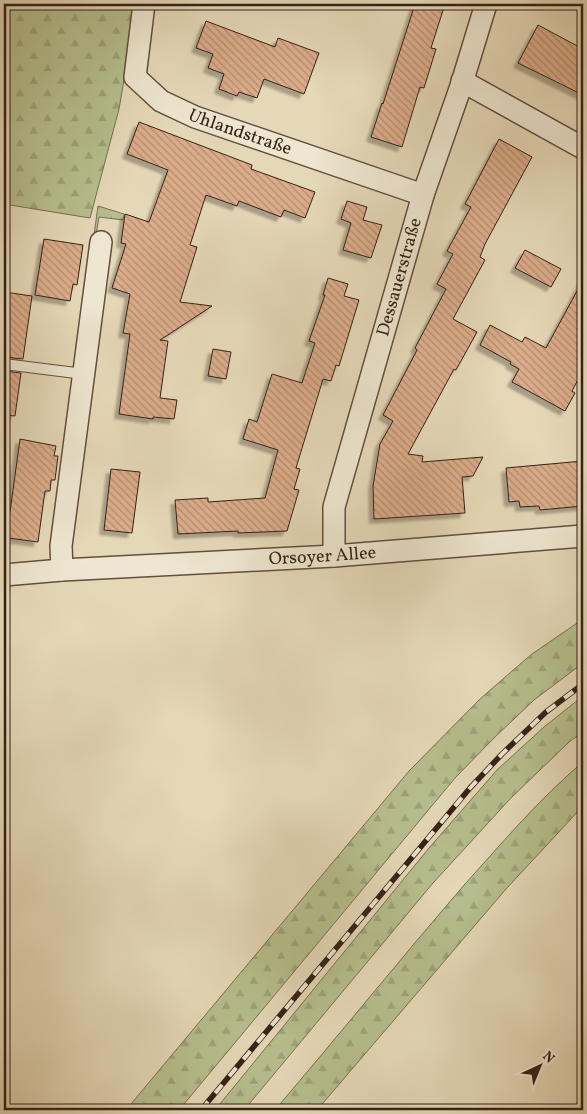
<svg xmlns="http://www.w3.org/2000/svg" width="587" height="1114" font-family="Vollkorn,serif">
	<style>
		.grass { fill: url(#grass-tufts); stroke: #767052 }
		.forest { fill: url(#forest-firs); stroke: #767052 }
		.building { fill: url(#building-back-hatch); stroke: #352117; filter: url(#shadow) }
		.lines { fill: none; stroke-linecap: round; stroke-linejoin: round }
		.service-casing { stroke: #614f3f; stroke-width: 12 }
		.minor-casing { stroke: #614f3f; stroke-width: 24 }
		.service { stroke: #eee6d0; stroke-width: 10 }
		.minor { stroke: #eee6d0; stroke-width: 21 }
		.rail-casing { stroke: #352117; stroke-width: 5.5 }
		.rail { stroke: #eee6d0; stroke-width: 4; stroke-dasharray: 11; stroke-linecap: butt }
		.labels { text-anchor: middle; dominant-baseline: central; stroke-width: 4; stroke-linejoin: round; paint-order: stroke }
		.street-label { font-size: 18px; fill: #352117; stroke: #eee6d0 }
	</style>
	<defs>
		<pattern id="grass-tufts" width="24" height="20" patternUnits="userSpaceOnUse" patternTransform="scale(1.25)"><rect width="24" height="20" fill="#b6be8d"/><path d="M3 7l-1-3M5 7V3M7 7l1-3M15 17l-1-3M17 17v-4M19 17l1-3" fill="none" stroke="#9da379"/></pattern>
		<pattern id="forest-firs" width="22" height="20" patternUnits="userSpaceOnUse" patternTransform="scale(1.25)"><rect width="22" height="20" fill="#b6be8d"/><path d="M5 1l3.5 6h-7zM16 11l3.5 6h-7z" fill="#9da379"/></pattern>
		<pattern id="building-back-hatch" width="6" height="6" patternUnits="userSpaceOnUse" patternTransform="scale(1.25)"><rect width="6" height="6" fill="#dbac8a"/><path d="M-1 5l2 2M0 0l6 6M5-1l2 2" fill="none" stroke="#b28c70"/></pattern>
		<filter id="shadow"><feDropShadow dx="-4.5" dy="4.5" stdDeviation="1" flood-color="#0004"/></filter>
	</defs>
	<rect width="100%" height="100%" fill="#e5d8b7"/>
	<filter id="stains"><feTurbulence type="fractalNoise" baseFrequency=".004" numOctaves="4"/><feColorMatrix values="0 0 0 0 .2 0 0 0 0 .09 0 0 0 0 .02 0 0 0 .5 -.17"/></filter>
	<radialGradient id="worn" r=".72"><stop offset=".6" stop-color="#630" stop-opacity="0"/><stop offset="1" stop-color="#630" stop-opacity=".3"/></radialGradient>
	<polygon class="grass" points="98,206 124,214 123,220 99,217 96,235 94,235"/>
	<g class="forest">
		<polygon points="4,4 137,4 119,109 90,218 4,204"/>
		<polygon points="583,619 583,663 534,700 494,738 455,778 179,1110 126,1110 409,771 480,699 511,672 532,654"/>
		<polygon points="583,696 583,732 569,742 510,799 433,883 244,1110 215,1110 429,848 497,770 544,727"/>
		<path d="M 583,762 L 583,806 L 570,820 L 506,889 L 317,1110 L 275,1110 C 339,1035 401,958 465,884 C 503,842 540,798 583,762 Z"/>
	</g>
	<g class="building">
		<polygon points="415,4 445,4 431,48 436,49 424,88 420,87 402,147 371,137 382,103 383,104"/>
		<polygon points="206,21 275,47 278,38 319,53 304,94 264,79 257,98 239,92 237,96 219,89 224,74 208,68 213,54 196,48"/>
		<polygon points="538,25 583,49 583,95 518,63"/>
		<polygon points="139,122 252,165 251,169 315,192 305,218 284,210 281,217 239,201 237,206 206,195 190,245 197,247 180,302 212,306 160,340 168,341 160,398 177,400 174,419 153,417 153,419 119,414 130,334 123,333 130,294 112,288 126,244 121,243 125,214 149,222 168,170 127,154"/>
		<polygon points="499,139 532,157 485,244 480,257 485,260 453,319 477,332 456,370 454,369 408,454 423,456 422,462 483,457 473,476 462,477 465,513 374,519 373,486 380,444 393,421 383,415 417,350 415,348 446,289 437,284 453,254 447,251 471,207 465,204"/>
		<polygon points="347,201 367,207 363,220 382,225 371,258 343,250 351,223 341,219"/>
		<polygon points="44,239 83,245 77,285 73,284 70,301 35,295"/>
		<polygon points="525,250 561,269 551,287 515,268"/>
		<polygon points="328,278 348,284 344,296 359,300 339,366 336,365 331,381 323,379 296,468 300,469 294,489 299,490 287,531 238,533 238,531 178,534 175,500 208,498 208,502 265,498 278,450 243,439 249,419 257,422 272,374 302,383 315,343 309,341 325,295 323,295"/>
		<polygon points="583,280 583,370 572,391 575,393 565,411 512,382 519,369 510,364 511,362 480,345 490,325 522,342 525,337 546,348"/>
		<polygon points="4,292 32,296 23,359 4,357"/>
		<polygon points="213,349 231,352 226,379 208,376"/>
		<polygon points="4,371 21,373 15,416 4,415"/>
		<polygon points="20,439 56,446 54,456 58,456 55,480 51,480 50,491 45,491 38,542 8,538 8,534 5,534 7,511 10,512"/>
		<polygon points="583,461 583,506 540,510 539,506 520,507 519,501 509,502 506,468"/>
		<polygon points="111,469 140,472 132,533 104,530"/>
	</g>
	<g class="lines">
		<g class="service-casing">
			<polyline id="service" points="4,364 84,374"/>
		</g>
		<g class="minor-casing">
			<g id="minor">
				<path id="s1" d="M 144,4 L 135,77 L 161,101 L 195,117 L 423,195"/>
				<polyline points="462,81 583,148"/>
				<path id="s2" d="M 334,556 L 334,507 L 423,195 L 461,86 L 486,4"/>
				<polyline points="62,570 61,546 101,242"/>
				<path id="s3" d="M 4,575 L 62,570 L 334,556 L 583,536"/>
			</g>
		</g>
		<use href="#service" class="service"/>
		<use href="#minor" class="minor"/>
		<g class="rail-casing">
			<polyline id="rail" points="201,1110 470,788 502,754 546,712 583,684"/>
		</g>
		<use href="#rail" class="rail"/>
	</g>
	<g class="labels">
		<g class="street-label">
			<text stroke="none"><textPath href="#s1" startOffset="194">Uhlandstraße</textPath></text>
			<text stroke="none"><textPath href="#s2" startOffset="288">Dessauerstraße</textPath></text>
			<text stroke="none"><textPath href="#s3" startOffset="319">Orsoyer Allee</textPath></text>
		</g>
	</g>
	<rect width="587" height="1114" fill="none" stroke="#e5d8b7" stroke-width="20"/>
	<rect x="5" y="5" width="577" height="1104" fill="none" stroke="#352117" stroke-width="2.5"/>
	<rect x="10" y="10" width="567" height="1094" fill="none" stroke="#352117"/>
	<g transform="translate(540 1066) rotate(44)" stroke="#eee6d0" stroke-width="4" paint-order="stroke">
	<path d="M0-4L9 19L0 12L-9 19Z" fill="#352117"/>
	<text y="-8" font-size="14" font-weight="bold" text-anchor="middle" fill="#352117">N</text>
	</g>
	<rect width="100%" height="100%" filter="url(#stains)"/>
	<rect width="100%" height="100%" fill="url(#worn)"/>
</svg>
